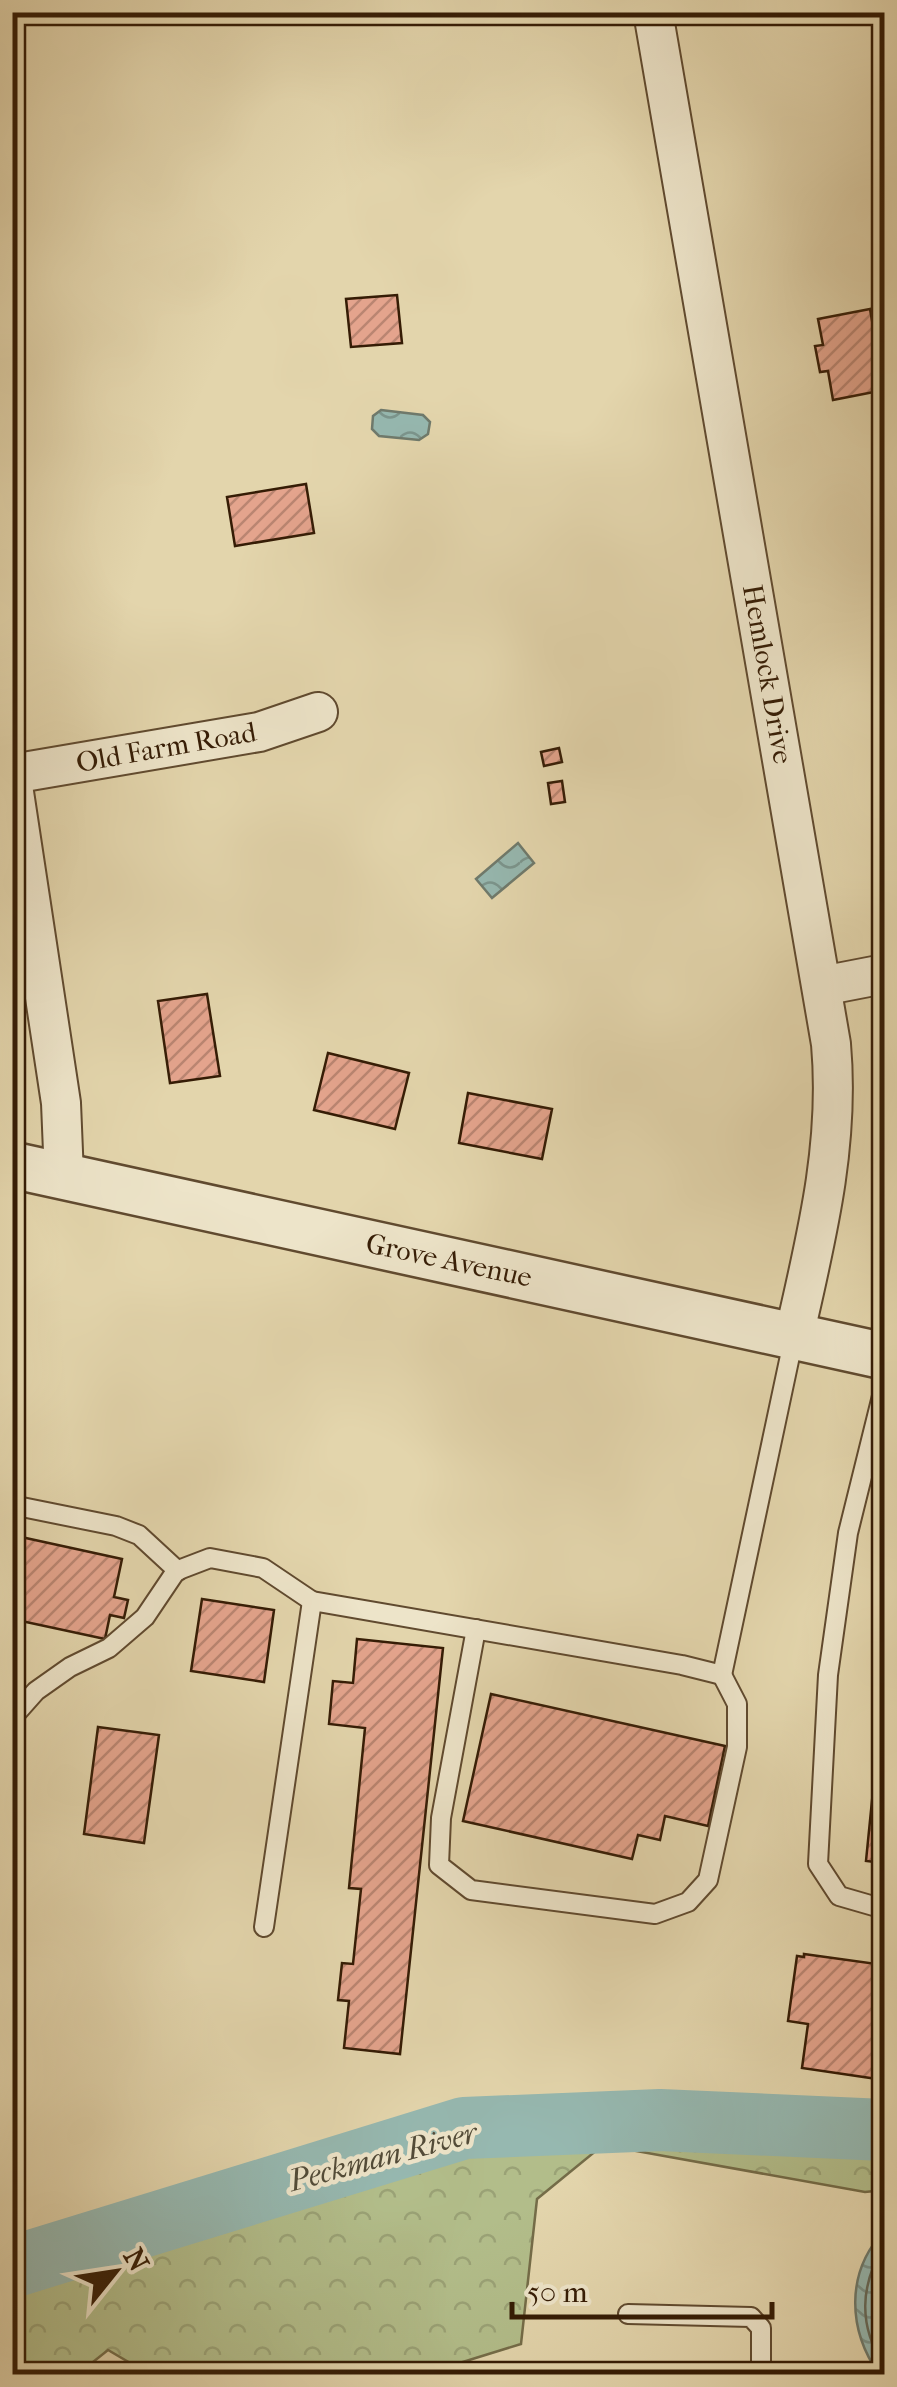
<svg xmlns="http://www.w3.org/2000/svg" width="897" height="2387" font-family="'IM FELL French Canon',serif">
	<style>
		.forest { fill: url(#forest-crowns); stroke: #746c48; stroke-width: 2.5 }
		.water { fill: url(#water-waves); stroke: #6f7a6c; stroke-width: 2.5 }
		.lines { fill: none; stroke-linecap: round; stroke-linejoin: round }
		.shore { stroke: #666a5a; stroke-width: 2.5 }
		.river { stroke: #96b8b0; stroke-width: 62 }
		.building { fill: url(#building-hatch); stroke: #351c05; stroke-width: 2.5 }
		.service-casing { stroke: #604a2f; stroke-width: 22 }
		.minor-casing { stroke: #604a2f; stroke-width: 42 }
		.tertiary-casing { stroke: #604a2f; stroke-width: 50 }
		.service { stroke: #ede4c9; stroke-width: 18 }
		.minor { stroke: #ede4c9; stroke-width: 38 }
		.tertiary { stroke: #ede4c9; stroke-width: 45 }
		.labels { text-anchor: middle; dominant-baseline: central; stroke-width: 9; stroke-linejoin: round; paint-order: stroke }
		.street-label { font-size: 28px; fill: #351c05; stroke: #ede4c9 }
		.water-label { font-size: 30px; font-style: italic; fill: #524b38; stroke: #ede4c9 }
	</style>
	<defs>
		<pattern id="forest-crowns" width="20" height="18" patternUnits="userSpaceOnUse" patternTransform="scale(2.5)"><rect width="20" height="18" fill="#b2bd8a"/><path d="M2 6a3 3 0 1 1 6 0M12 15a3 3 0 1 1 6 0" fill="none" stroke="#9aa276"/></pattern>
		<pattern id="water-waves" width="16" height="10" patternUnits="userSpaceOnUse" patternTransform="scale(2.5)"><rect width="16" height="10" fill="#96b8b0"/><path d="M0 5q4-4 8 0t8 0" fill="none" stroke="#7b958d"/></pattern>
		<pattern id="building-hatch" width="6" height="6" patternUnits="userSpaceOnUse" patternTransform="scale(2.5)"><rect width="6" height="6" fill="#e4a48d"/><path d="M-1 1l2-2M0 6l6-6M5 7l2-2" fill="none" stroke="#ba8571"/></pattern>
	</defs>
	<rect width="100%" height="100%" fill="#e3d5ac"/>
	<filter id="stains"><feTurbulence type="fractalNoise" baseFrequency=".002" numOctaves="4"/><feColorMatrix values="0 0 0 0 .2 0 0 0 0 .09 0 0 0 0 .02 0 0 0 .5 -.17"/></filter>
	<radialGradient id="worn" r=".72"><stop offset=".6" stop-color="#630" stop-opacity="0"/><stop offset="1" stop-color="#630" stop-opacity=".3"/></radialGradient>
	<polygon class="forest" points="722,2095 884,2105 884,2190 865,2192 603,2145 537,2199 521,2344 424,2374 149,2374 108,2350 78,2374 13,2374 13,2256 488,2102"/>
	<g class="water">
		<polygon points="381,410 423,415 430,422 428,434 419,440 379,436 372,429 373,416"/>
		<polygon points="518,843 534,863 492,898 476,879"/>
		<path d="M 884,2231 L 884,2374 L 879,2374 C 848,2330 845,2273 884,2231 Z"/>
	</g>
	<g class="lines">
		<path class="shore" d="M 884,2246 C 860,2285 858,2326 884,2365"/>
		<polyline class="river" points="12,2267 464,2128 660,2120 884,2130"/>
	</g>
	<g class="building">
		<polygon points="397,295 402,343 351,347 346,299"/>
		<polygon points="870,309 884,390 833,400 828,371 820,372 815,346 823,345 818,319"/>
		<polygon points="306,484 314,533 235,546 227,497"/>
		<polygon points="559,748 562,762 544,766 541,752"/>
		<polygon points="562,781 565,802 551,804 548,783"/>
		<polygon points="207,994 220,1076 170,1083 158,1001"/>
		<polygon points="328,1053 409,1073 395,1129 314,1110"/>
		<polygon points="468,1093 552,1109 542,1159 459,1143"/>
		<polygon points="12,1535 122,1559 114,1597 128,1600 124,1618 110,1615 105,1639 12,1619"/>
		<polygon points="202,1599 274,1610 264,1682 191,1671"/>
		<polygon points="357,1639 443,1648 400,2054 344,2048 349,2001 338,2000 342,1963 353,1964 361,1889 349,1888 365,1728 329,1724 333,1681 353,1683"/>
		<polygon points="884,1680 884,1863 866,1861"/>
		<polygon points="491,1694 725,1746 708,1826 665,1816 660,1840 638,1835 632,1859 463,1821"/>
		<polygon points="98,1727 159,1735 144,1843 84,1834"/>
		<polygon points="804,1954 884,1965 884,2080 802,2068 808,2024 788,2021 797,1956 804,1957"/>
	</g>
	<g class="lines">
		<g class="service-casing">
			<g id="service">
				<polyline points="884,1388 848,1533 828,1675 818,1864 839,1896 884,1909"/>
				<polyline points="12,1505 116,1526 139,1535 178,1571"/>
				<polyline points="476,1629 441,1818 439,1865 471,1890 655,1914 688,1902 708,1880 737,1747 737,1704 722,1675"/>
				<polyline points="12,1718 36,1691 70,1667 109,1648 145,1617 176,1571 210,1558 263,1568 312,1601"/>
				<polyline points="264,1927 312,1601 682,1665 722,1675 794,1337"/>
				<polyline points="628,2314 751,2317 761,2328 761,2374"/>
			</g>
		</g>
		<g class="minor-casing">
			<g id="minor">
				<path d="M 653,12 L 831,1044 C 840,1145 816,1239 794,1336"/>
				<polyline points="12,774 259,732 318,712"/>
				<polyline points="12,779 61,1103 64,1176"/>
				<polyline points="822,986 884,974"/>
			</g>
		</g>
		<g class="tertiary-casing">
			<polyline id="tertiary" points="12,1165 884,1356"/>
		</g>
		<use href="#service" class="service"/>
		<use href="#minor" class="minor"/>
		<use href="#tertiary" class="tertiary"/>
	</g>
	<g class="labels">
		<g class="street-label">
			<text transform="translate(768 674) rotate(80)">Hemlock Drive</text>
			<text transform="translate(166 747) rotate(-10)">Old Farm Road</text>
			<text transform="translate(449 1260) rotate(12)">Grove Avenue</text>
		</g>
		<g class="water-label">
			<text transform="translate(383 2157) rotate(-15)">Peckman River</text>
		</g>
	</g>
	<rect width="897" height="2387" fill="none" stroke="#e3d5ac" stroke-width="50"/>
	<rect x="15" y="15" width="867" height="2357" fill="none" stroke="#351c05" stroke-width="5"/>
	<rect x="25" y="25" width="847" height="2337" fill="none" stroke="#351c05" stroke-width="2.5"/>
	<g transform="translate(115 2272) rotate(60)" stroke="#ede4c9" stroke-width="8" paint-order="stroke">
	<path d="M0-8L18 38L0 25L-18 38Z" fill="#351c05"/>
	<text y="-15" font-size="28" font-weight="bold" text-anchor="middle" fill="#351c05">N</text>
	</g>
	<path d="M512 2302v15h260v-15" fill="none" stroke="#351c05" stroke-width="5"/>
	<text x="527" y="2302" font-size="30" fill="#351c05" stroke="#ede4c9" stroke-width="8" paint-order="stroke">50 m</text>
	<rect width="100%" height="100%" filter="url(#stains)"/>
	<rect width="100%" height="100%" fill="url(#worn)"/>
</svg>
